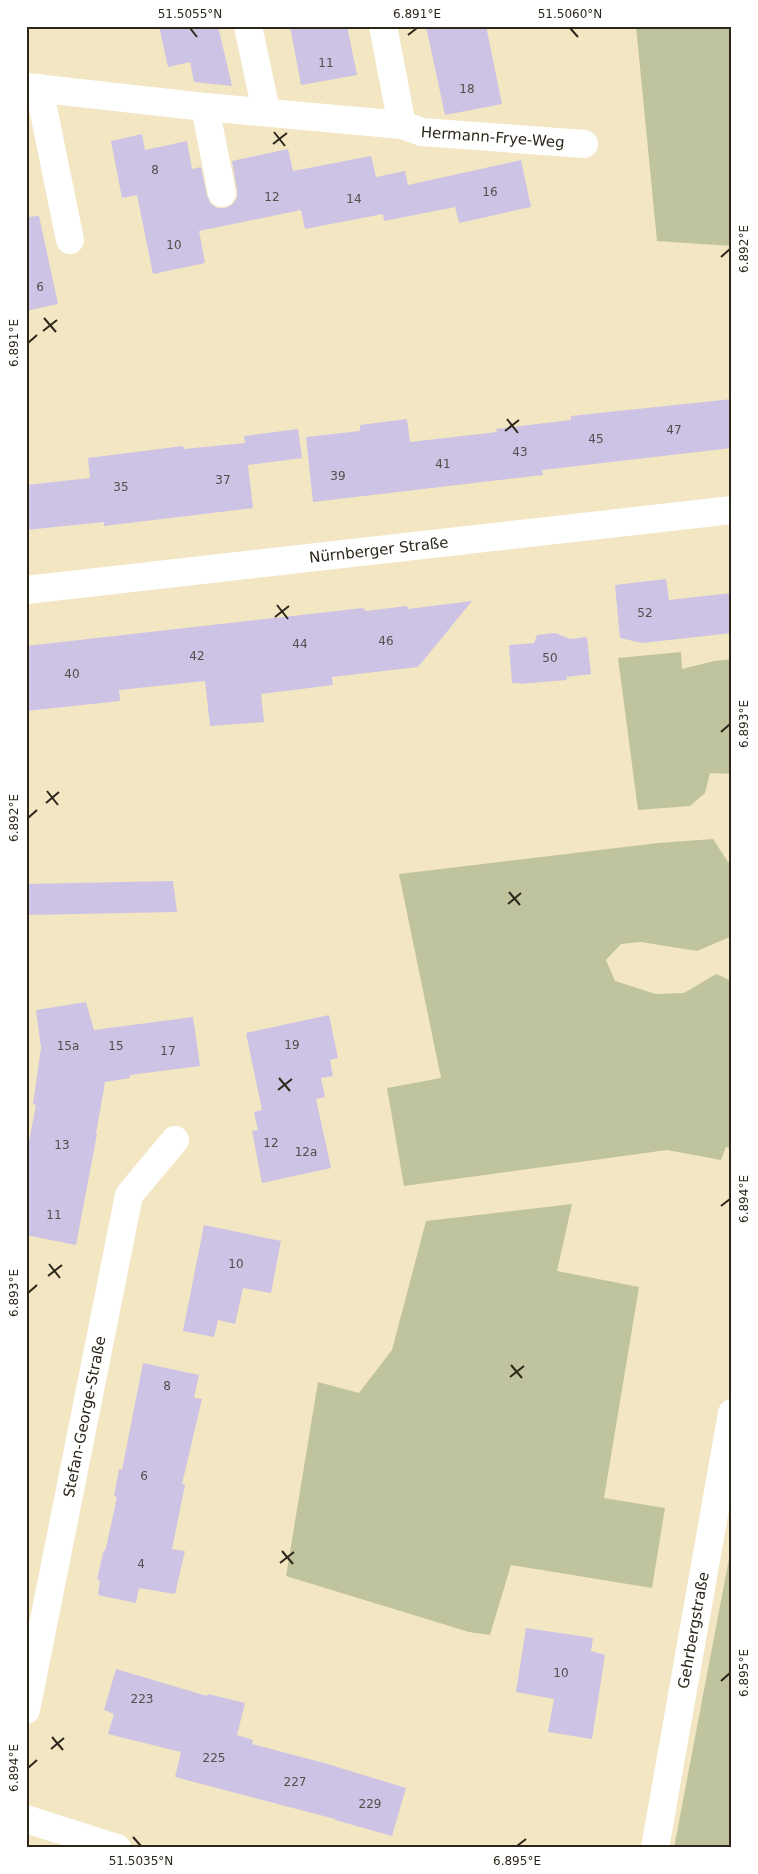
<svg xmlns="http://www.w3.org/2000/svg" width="758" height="1874" font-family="'DejaVu Sans',sans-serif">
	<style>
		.green { fill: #c0c49e }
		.building { fill: #cdc3e4 }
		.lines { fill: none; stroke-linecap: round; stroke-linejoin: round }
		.street { stroke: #fff; stroke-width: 28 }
		.secondary { stroke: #fff; stroke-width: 28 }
		.ticks { fill: none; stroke: #2c271a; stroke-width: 2 }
		.labels { text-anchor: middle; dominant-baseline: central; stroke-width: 4.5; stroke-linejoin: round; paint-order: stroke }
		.number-label { font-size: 12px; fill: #544e4c }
		.street-label { font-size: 15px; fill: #2c271a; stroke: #fff }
		.neatline { fill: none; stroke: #2c271a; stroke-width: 2 }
		.ticks-label { font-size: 12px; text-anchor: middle; fill: #2c271a }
	</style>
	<rect width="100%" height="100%" fill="#f2e6c3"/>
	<g class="green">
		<polygon points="636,26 732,26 732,246 657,241"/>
		<polygon points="681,652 682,669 714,661 732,659 732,774 710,773 705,793 690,806 638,810 618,658"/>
		<polygon points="713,839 728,862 732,862 732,936 697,951 641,942 621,944 606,960 615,981 656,994 684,993 716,974 732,981 732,1148 726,1147 721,1160 667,1150 404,1186 387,1088 441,1078 399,874 658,843"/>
		<polygon points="572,1204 557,1271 639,1287 604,1498 665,1508 652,1588 511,1565 490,1635 469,1632 286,1576 318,1382 359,1393 392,1350 426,1221"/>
		<polygon points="732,1543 732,1848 674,1848"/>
	</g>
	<g class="building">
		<polygon points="159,26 218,26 232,86 194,82 190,62 168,67"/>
		<polygon points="290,26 347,26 357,75 301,85"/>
		<polygon points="426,26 486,26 502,104 445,115"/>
		<polygon points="142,134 145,150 187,141 192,169 201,167 207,196 211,204 217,208 225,208 232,205 237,198 237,190 232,161 288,149 293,171 371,156 376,177 405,171 408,185 521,160 531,207 459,223 455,207 384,221 383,214 305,229 301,210 199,231 205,263 153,274 137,195 122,198 111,141"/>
		<polygon points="39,216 58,304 26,311 26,217"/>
		<polygon points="732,399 732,448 542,470 543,475 313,502 306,437 360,431 360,425 407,419 410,442 497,432 496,429 571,420 571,416"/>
		<polygon points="298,429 302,458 248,465 253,508 104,526 104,522 26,530 26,485 90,478 88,458 183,446 184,449 245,443 244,436"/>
		<polygon points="666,579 669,600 732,593 732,633 642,643 620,638 615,585"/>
		<polygon points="472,601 418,667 332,677 333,685 261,694 264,722 210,726 205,681 119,690 120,701 26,711 26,646 363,608 366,611 407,606 408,609"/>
		<polygon points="555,633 570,639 587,637 591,674 566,677 567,680 519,684 519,683 512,683 509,645 534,643 537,635"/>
		<polygon points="173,881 177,912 26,915 26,884"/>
		<polygon points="86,1002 94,1030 193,1017 200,1066 130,1075 130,1078 105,1082 96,1134 97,1134 76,1245 26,1235 26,1157 36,1105 33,1104 41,1048 36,1010"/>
		<polygon points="329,1015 338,1058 330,1060 333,1076 321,1078 325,1097 316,1099 331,1168 262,1183 252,1131 258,1130 254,1112 262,1110 246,1033"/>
		<polygon points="204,1225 281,1241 271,1293 243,1288 235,1324 218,1320 214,1337 183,1331"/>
		<polygon points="143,1363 199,1375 194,1398 202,1399 182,1484 185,1485 172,1549 185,1551 175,1594 139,1588 136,1603 98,1595 100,1580 97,1579 103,1553 106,1548 117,1497 114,1496 119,1469 122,1470"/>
		<polygon points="526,1628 593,1638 591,1651 605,1655 592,1739 548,1732 554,1699 516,1692"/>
		<polygon points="116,1669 207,1696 208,1694 245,1703 237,1735 253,1740 252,1744 324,1763 406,1788 392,1836 335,1820 335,1819 175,1777 181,1752 108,1734 114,1714 104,1710"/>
	</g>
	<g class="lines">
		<g class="street">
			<polyline points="248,26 266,111"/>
			<polyline points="383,26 402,125"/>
			<path id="s1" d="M 26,87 L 205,107 L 402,125 L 422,132 L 584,144"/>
			<polyline points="39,88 70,240"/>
			<polyline points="205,107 222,193"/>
			<path id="s2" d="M 26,590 L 732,510"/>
			<path id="s3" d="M 26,1710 L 129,1195 L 175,1140"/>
			<path id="s4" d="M 655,1848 L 732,1413"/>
		</g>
		<polyline class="secondary" points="26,1819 117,1848"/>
	</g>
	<path class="ticks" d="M 190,28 L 197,37M 570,28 L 578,37M 408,35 L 417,28M 274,132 L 285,146M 273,144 L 287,133M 721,257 L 730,249M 44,318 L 56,332M 43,331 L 57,320M 28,343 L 37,335M 507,419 L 518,433M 505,431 L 519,420M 277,605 L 288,619M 275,617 L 289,606M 721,732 L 730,724M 47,791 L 58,805M 46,803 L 59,792M 28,818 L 37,810M 509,892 L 520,905M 508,904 L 521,893M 279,1078 L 290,1091M 278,1090 L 292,1079M 721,1206 L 730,1199M 49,1264 L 60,1278M 48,1276 L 62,1265M 28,1293 L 37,1285M 511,1365 L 522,1378M 510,1377 L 524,1366M 282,1551 L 293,1564M 280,1563 L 294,1552M 721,1681 L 730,1673M 52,1737 L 63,1750M 51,1749 L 64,1738M 28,1768 L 37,1760M 133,1837 L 141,1846M 517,1846 L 526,1839"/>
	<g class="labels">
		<g class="number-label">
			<text x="326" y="63">11</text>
			<text x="467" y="89">18</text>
			<text x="155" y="170">8</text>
			<text x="490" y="192">16</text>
			<text x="272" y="197">12</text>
			<text x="354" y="199">14</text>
			<text x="174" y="245">10</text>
			<text x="40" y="287">6</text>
			<text x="674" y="430">47</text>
			<text x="596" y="439">45</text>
			<text x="520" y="452">43</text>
			<text x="443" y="464">41</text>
			<text x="338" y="476">39</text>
			<text x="223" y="480">37</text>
			<text x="121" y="487">35</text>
			<text x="645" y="613">52</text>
			<text x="386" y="641">46</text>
			<text x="300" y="644">44</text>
			<text x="197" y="656">42</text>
			<text x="550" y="658">50</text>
			<text x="72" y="674">40</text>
			<text x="292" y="1045">19</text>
			<text x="68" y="1046">15a</text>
			<text x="116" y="1046">15</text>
			<text x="168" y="1051">17</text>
			<text x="271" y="1143">12</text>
			<text x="62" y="1145">13</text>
			<text x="306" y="1152">12a</text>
			<text x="54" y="1215">11</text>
			<text x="236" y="1264">10</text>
			<text x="167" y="1386">8</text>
			<text x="144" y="1476">6</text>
			<text x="141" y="1564">4</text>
			<text x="561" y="1673">10</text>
			<text x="142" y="1699">223</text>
			<text x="214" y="1758">225</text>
			<text x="295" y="1782">227</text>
			<text x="370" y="1804">229</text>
		</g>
		<g class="street-label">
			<text stroke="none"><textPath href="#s1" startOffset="470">Hermann-Frye-Weg</textPath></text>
			<text stroke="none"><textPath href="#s2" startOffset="355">Nürnberger Straße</textPath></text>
			<text stroke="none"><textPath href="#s3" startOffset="299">Stefan-George-Straße</textPath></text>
			<text stroke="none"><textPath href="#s4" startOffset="221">Gehrbergstraße</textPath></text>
		</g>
	</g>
	<rect width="758" height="1874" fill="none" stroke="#ffffff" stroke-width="55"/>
	<rect x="28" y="28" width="702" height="1818" class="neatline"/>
	<g class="ticks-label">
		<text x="190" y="18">51.5055°N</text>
		<text x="417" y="18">6.891°E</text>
		<text x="570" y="18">51.5060°N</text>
		<text transform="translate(744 249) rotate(-90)" y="4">6.892°E</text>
		<text transform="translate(14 343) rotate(-90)" y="4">6.891°E</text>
		<text transform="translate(744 724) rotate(-90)" y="4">6.893°E</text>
		<text transform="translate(14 818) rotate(-90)" y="4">6.892°E</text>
		<text transform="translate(744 1199) rotate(-90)" y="4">6.894°E</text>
		<text transform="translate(14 1293) rotate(-90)" y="4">6.893°E</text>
		<text transform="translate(744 1673) rotate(-90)" y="4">6.895°E</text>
		<text transform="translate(14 1768) rotate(-90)" y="4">6.894°E</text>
		<text x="141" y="1865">51.5035°N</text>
		<text x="517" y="1865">6.895°E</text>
	</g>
</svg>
